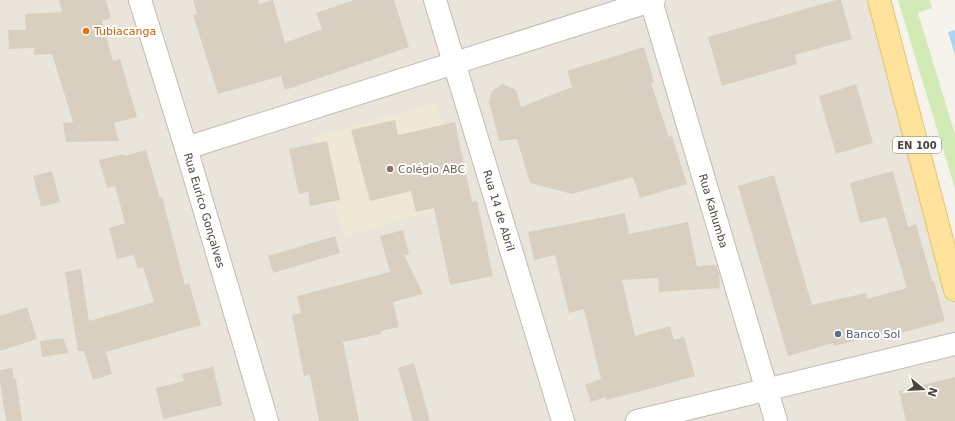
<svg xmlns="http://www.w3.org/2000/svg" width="955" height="421" font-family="'DejaVu Sans',sans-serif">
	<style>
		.residential { fill: #eae5da }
		.education { fill: #efe8d6 }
		.green { fill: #d2eab5 }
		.water { fill: #a9d4f2 }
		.building { fill: #d8cfc1 }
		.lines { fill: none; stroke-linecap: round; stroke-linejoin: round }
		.minor-casing { stroke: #c2bbae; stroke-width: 24 }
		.major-casing { stroke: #e6c16a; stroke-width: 24 }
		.minor { stroke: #fff; stroke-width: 22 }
		.major { stroke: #ffe39c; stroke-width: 22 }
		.food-dot { fill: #e8710a; stroke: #fff; stroke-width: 1.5 }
		.education-dot { fill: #8d6e63; stroke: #fff; stroke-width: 1.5 }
		.service-dot { fill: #5c6f8a; stroke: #fff; stroke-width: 1.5 }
		.labels { text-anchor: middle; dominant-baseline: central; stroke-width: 4; stroke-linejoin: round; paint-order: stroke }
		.shield { fill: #fff; stroke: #817c74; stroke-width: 1 }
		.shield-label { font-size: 10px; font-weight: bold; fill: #4b4439 }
		.food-label { font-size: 11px; fill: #c56008; stroke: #fff; text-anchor: start }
		.education-label { font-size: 11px; fill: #785e54; stroke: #fff; text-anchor: start }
		.street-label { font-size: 11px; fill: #4b4439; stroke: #fff }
		.service-label { font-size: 11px; fill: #4e5e75; stroke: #fff; text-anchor: start }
	</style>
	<rect width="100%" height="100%" fill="#f6f3ec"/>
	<polygon class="residential" points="0,0 879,0 955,290 955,421 0,421"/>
	<polygon class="education" points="433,103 438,106 465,201 344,237 315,137"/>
	<polygon class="green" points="898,0 930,0 932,8 918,13 955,134 955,189"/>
	<polygon class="water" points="955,30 955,55 948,32"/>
	<g class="building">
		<polygon points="59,0 106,0 111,18 102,21 113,61 120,59 137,117 114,123 119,141 66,142 63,123 73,122 52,54 34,55 34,48 9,49 8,30 26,30 25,14 62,12"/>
		<polygon points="193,0 258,0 259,4 273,0 285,43 322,29 316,13 354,0 394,0 409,47 285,90 281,76 218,94 193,15 197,14"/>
		<polygon points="836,0 841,0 852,39 795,55 797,64 722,86 708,37"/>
		<polygon points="644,47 654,82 651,83 669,137 672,136 687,184 640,198 633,177 572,194 530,183 517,139 499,141 489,101 492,91 503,84 516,90 521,107 572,87 567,71"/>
		<polygon points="856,84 873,143 836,154 819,96"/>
		<polygon points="395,120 398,135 455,122 472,202 477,201 493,276 450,285 434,208 416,212 411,191 370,201 351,130"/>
		<polygon points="327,141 340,200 310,206 308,192 299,194 289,149"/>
		<polygon points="146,150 160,198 162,197 185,285 189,283 201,325 106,352 112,374 93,380 84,351 78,351 65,272 81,269 89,321 154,302 143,267 138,269 134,255 117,259 109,228 125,223 115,186 107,188 99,160 123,154 124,156"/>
		<polygon points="52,171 60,202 41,207 33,176"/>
		<polygon points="893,171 908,227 916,224 932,281 934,281 945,321 901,333 900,330 834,346 833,343 788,356 738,186 774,175 812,305 866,293 867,299 907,288 886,217 860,223 850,183"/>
		<polygon points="625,213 629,234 688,222 697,266 716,265 719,273 720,288 659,292 658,278 622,280 635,336 670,326 674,340 684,337 695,376 653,388 606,400 606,397 591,402 585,385 601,379 584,309 569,313 555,255 534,260 528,232"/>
		<polygon points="403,230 409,254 404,255 423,294 393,302 399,327 381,331 381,334 343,342 359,421 319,421 310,375 304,376 292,315 301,313 297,296 390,272 380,236"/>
		<polygon points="335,236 340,253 273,273 268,256"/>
		<polygon points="27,307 37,339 0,351 0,316"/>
		<polygon points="63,338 69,353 42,357 40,341"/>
		<polygon points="414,363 430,421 413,421 398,368"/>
		<polygon points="213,367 222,405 163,419 156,388 184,381 182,374"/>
		<polygon points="12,368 14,379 16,379 22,421 6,421 0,381 0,370"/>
		<polygon points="955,377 955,421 906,421 899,391"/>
	</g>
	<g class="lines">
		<g class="minor-casing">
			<g id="minor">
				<path id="s1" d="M 140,0 L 186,148 L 267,421"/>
				<path id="s2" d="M 435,0 L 563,421"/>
				<path id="s3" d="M 651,1 L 776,421"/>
				<polyline points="186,148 654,0"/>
				<polyline points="637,421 955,344"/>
			</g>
		</g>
		<g class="major-casing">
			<polyline id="major" points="879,0 955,290"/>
		</g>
		<use href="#minor" class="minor"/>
		<use href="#major" class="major"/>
	</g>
	<circle class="food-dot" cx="86" cy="31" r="4"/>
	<circle class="education-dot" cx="390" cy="169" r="4"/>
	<circle class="service-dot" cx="838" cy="334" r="4"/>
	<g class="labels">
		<rect class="shield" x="893" y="137" width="48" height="16" rx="3"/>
		<g class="shield-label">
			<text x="917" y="145">EN 100</text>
		</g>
		<g class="food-label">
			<text x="94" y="31">Tubiacanga</text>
		</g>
		<g class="education-label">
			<text x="398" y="169">Colégio ABC</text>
		</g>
		<g class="street-label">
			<text stroke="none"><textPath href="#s1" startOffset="220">Rua Eurico Gonçalves</textPath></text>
			<text stroke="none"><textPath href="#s2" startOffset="220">Rua 14 de Abril</textPath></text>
			<text stroke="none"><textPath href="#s3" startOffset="219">Rua Kahumba</textPath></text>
		</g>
		<g class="service-label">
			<text x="846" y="334">Banco Sol</text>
		</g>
	</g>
	<g transform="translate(923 389) rotate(108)" stroke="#ffffff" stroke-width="3" paint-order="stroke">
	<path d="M0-3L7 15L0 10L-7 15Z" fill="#4b4439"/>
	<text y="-6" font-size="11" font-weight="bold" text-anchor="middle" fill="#4b4439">N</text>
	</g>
</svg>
